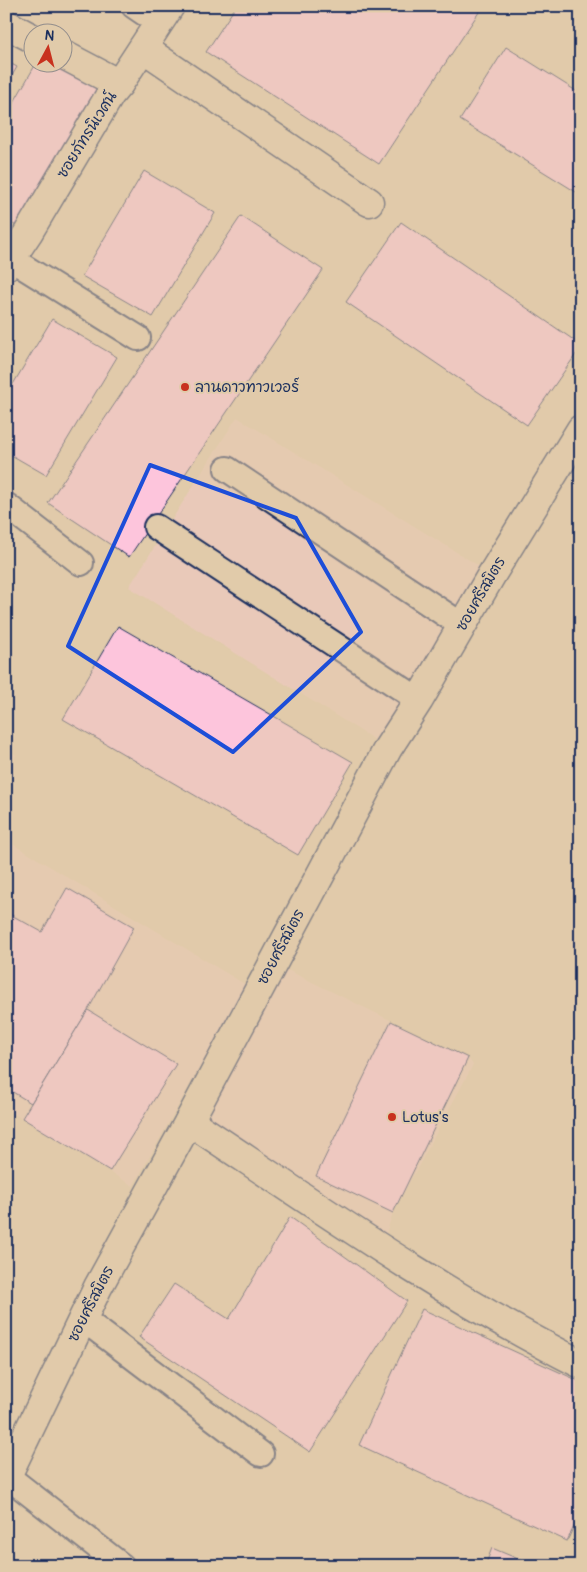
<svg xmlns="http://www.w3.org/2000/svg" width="587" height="1572" font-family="Pangolin,'Playpen Sans Thai',sans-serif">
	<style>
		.built { fill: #e9c9b9 }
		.building { fill: #fdc5dc; stroke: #1b2f5e }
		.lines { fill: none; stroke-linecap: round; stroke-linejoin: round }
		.lane-casing { stroke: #1b2f5e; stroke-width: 28 }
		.street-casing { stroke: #1b2f5e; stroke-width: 31 }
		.lane { stroke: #e1cbaa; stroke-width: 24 }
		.street { stroke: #e1cbaa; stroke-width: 28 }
		.marked { fill: none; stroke: #1d4ed8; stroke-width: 4; stroke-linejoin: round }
		.poi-dot { fill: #c8321e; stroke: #e1cbaa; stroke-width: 2 }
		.labels { text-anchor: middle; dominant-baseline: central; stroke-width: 4; stroke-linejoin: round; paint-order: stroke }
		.street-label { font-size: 15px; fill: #1b2f5e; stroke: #e1cbaa }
		.poi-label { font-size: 15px; fill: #1b2f5e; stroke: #e1cbaa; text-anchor: start }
	</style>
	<rect width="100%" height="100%" fill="#e1cbaa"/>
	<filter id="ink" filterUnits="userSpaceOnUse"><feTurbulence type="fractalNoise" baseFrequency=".02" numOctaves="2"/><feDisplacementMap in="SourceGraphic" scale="10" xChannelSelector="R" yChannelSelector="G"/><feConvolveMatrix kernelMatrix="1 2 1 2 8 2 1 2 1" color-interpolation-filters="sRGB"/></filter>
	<g filter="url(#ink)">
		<g class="built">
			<polygon points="237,417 492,574 388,748 129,587"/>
			<polygon points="6,748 16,755 6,775"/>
			<polygon points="6,840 246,985 133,1186 6,1109"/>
			<polygon points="273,963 468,1058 473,1065 393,1213 384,1239 189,1121"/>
		</g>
		<g class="building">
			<polygon points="236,6 483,6 379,164 206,52"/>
			<polygon points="506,47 581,94 581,195 460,120"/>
			<polygon points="6,61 17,67 6,86"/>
			<polygon points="37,62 53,62 110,95 28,233 6,220 6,116"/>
			<polygon points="144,171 215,213 153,317 82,276"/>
			<polygon points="241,216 323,270 129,557 48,503"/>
			<polygon points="401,222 581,345 581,347 527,425 346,302"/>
			<polygon points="52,319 117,357 46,475 6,452 6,396"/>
			<polygon points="118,626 353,762 298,855 63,719"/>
			<polygon points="67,888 134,927 88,1010 31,1103 6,1088 6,912 42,932"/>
			<polygon points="88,1010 176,1064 110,1171 22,1118"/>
			<polygon points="391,1021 468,1058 393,1213 316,1176"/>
			<polygon points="290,1217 407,1301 310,1452 139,1337 174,1284 229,1319"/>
			<polygon points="422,1309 581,1382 581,1512 567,1541 359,1445"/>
			<polygon points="492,1548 535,1566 485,1566"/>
		</g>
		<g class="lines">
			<g class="lane-casing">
				<g id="lane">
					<polyline points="134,6 159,23"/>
					<polyline points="11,259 138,338"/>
					<polyline points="227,469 463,626"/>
					<polyline points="6,505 81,563"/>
					<polyline points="156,527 419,700"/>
					<polyline points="83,1319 261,1454"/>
					<polyline points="7,1476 122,1566"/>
				</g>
			</g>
			<g class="street-casing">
				<g id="street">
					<polyline points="6,24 32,38"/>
					<polyline points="143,48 369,202"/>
					<polyline points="62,54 119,84"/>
					<polyline points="6,266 28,233 110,95 119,84 170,6"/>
					<path d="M 189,1121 C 317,1206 443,1295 581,1364"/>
					<polyline points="6,1478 98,1287 189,1121 388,748 419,700 492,574 581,429"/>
				</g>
			</g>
			<use href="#lane" class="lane"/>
			<use href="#street" class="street"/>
		</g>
	</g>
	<path d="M0 0H587V1572H0ZM 150,465 L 296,518 L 361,632 L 233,752 L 68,646 Z" fill="#e1cbaa" fill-opacity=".55" fill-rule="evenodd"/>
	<path class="marked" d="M 150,465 L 296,518 L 361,632 L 233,752 L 68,646 Z"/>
	<g class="poi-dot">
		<circle cx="185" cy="387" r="5"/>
		<circle cx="392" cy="1117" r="5"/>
	</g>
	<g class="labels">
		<g class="street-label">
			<text transform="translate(87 135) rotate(-58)">ซอยภัทรนิเวศน์</text>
			<text transform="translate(481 594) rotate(-60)">ซอยศรีสมิตร</text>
			<text transform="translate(281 947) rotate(-62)">ซอยศรีสมิตร</text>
			<text transform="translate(91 1304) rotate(-63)">ซอยศรีสมิตร</text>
		</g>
		<g class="poi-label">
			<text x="195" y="387">ลานดาวทาวเวอร์</text>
			<text x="402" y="1117">Lotus's</text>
		</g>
	</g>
	<rect width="587" height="1572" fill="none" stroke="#e1cbaa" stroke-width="25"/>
	<rect x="12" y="12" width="562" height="1547" fill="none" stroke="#1b2f5e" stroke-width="2" filter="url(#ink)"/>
	<g transform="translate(48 48) rotate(7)"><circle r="24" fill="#e1cbaa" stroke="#928d8c"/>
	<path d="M0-4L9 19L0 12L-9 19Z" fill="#c8321e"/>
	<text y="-8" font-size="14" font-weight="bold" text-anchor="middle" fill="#1b2f5e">N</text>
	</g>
</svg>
